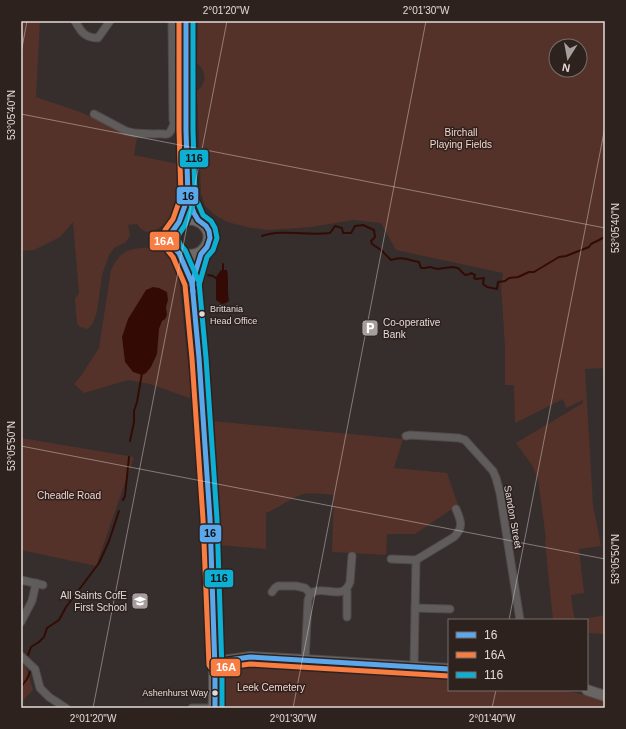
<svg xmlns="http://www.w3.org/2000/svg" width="626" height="729" font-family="Arial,sans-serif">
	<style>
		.green { fill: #553229; fill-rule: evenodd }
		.water { fill: #340b04 }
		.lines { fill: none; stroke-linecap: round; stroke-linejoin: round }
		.stream { stroke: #340b04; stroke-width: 2 }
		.street-casing { stroke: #504a48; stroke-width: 9 }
		.secondary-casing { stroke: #504a48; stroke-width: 12 }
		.highway-casing { stroke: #504a48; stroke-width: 15 }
		.street { stroke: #5f5c5b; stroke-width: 7 }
		.secondary { stroke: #696565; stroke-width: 10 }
		.highway { stroke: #6e6a68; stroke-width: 13 }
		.bus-1-casing { stroke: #2e221f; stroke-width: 8 }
		.bus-2-casing { stroke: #2e221f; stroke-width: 8 }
		.bus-3-casing { stroke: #2e221f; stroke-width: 8 }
		.bus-1 { stroke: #5aa8eb; stroke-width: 5 }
		.bus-2 { stroke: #f77d43; stroke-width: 5 }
		.bus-3 { stroke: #0dafd3; stroke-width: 5 }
		.ticks { fill: none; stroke: #e3dad8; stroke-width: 1; stroke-opacity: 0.45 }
		.bus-dot { fill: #e3dad8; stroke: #2e221f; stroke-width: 1.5 }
		.labels { text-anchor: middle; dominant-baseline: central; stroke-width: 3; stroke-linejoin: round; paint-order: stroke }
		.bus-label { font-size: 9px; fill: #e3dad8; stroke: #2e221f; text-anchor: start }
		.park-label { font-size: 10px; fill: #f6d3c9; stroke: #2e221f }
		.poi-label { font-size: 10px; fill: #e3dad8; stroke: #2e221f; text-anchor: start }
		.street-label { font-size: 10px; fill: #e3dad8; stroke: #2e221f }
		.line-badge { stroke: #2e221f; stroke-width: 1.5 }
		.badge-label { font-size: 11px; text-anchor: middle; font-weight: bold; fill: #fff }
		.pale-badge-label { font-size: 11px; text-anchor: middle; font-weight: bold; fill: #111 }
		.neatline { fill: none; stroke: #e3dad8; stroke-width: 1.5 }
		.ticks-label { font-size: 10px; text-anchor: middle; fill: #e3dad8 }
	</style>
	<rect width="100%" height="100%" fill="#352e2c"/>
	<g class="green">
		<polygon points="21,21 40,21 36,97 80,112 101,121 119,131 137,138 134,155 178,164 177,207 171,219 162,226 158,229 146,232 140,228 137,224 128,225 130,235 126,242 114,248 109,255 102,275 97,311 93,323 88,329 80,327 77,323 75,299 79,293 73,222 60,237 34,250 21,251"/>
		<path d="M 198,21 L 605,21 L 605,368 L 585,369 L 593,505 L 601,546 L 579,549 L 584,593 L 571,595 L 573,611 L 575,620 L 553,620 L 545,542 L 546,539 L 538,479 L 532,465 L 516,443 L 583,403 L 583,400 L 566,408 L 563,399 L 515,423 L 514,385 L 505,385 L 505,346 L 501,285 L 503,273 L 396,250 L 381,223 L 353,220 L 311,227 L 269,230 L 251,228 L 227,222 L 215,215 L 205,206 L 201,193 L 197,91 C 207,82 207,73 197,63 ZM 556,46 L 580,46 L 580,70 L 556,70 Z"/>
		<path d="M 153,247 C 170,253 170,254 178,271 L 192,399 L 150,384 L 128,380 L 84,393 L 74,384 L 81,376 L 99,348 L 111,270 C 122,248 129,249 153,247 Z"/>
		<path d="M 212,421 L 403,439 L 394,468 L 447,473 L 458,505 L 415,534 L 387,534 L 386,555 L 332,552 L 334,495 C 327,494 309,493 303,494 C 290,498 279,508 266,513 L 266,549 L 219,545 Z"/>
		<polygon points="21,438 134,457 96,566 21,550"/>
		<polygon points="605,615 605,634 589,633 588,618"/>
		<polygon points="21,662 25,664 33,690 26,697 21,704"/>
		<path d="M 263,665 L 309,665 L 449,674 L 449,690 L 561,690 L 605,699 L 605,708 L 222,708 L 225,672 C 232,662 252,665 263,665 Z"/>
	</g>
	<g class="water">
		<path d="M 221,270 L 227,270 C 229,281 227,291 229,301 L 226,303 L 222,304 L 216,300 L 216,277 Z"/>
		<polygon points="153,287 159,288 167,292 168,300 166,307 167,315 165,319 162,321 159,329 157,354 151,367 146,373 142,375 133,372 125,362 122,337 128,319 146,290"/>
	</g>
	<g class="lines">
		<g class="stream">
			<path d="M 262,236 C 282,229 308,236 330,233 L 335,226 L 342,228 L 343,233 L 351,233 L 355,226 L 363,225 L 374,230 L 375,237 L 371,241 L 372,244 L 381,250 L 391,260 C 403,256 407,260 419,262 L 421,268 L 425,268 L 430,267 L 437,269 L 452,267 L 458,268 L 465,275 L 470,274 L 471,273 L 475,275 L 474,278 L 476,279 L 484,278 L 483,284 L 487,287 L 497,289 L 498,282 L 505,281 L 509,278 L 518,277 L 529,272 L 534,272 L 559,257 L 566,256 L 589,247 L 591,244 L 605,237"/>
			<polyline points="223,264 223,272"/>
			<polyline points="208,275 213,276 217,279"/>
			<polyline points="130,441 134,422 134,411 137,402 142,373"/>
			<polyline points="123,500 125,496 129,457"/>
			<polyline points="28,655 31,647 39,642 44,637 47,628 59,620 66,607 99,563 109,541 119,511"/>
			<polyline points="21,687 27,679 30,672"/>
		</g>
		<g class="street-casing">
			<g id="street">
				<path d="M 75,21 C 81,32 85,38 98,38 L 110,21"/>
				<path d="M 172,21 L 173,120 C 175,127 178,129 186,130"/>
				<path d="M 94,114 L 126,131 L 134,133 L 155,134 C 168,132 167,140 174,124"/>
				<polyline points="406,436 410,435 459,438 465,440 493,471 496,478 500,493 520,620"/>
				<path d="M 391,559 L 416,560 L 454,537 C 464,527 461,521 456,509"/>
				<polyline points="21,580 43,585"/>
				<polyline points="346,589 347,591 347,617"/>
				<polyline points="272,592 275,588 278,586 296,586 305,588 311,594"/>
				<polyline points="415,608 450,609"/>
				<polyline points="21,622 32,601 36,583"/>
				<polyline points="21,656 35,669 40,688 49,697 66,708"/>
				<path d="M 305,660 L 308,600 C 309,597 310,593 313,592 C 325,586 344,601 350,582 L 352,556"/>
				<polyline points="414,666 416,560"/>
				<polyline points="192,708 212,708"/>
			</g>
		</g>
		<g class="secondary-casing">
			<g id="secondary">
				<polyline points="215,662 250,657 305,660 449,669"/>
				<polyline points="587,690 605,696"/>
			</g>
		</g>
		<g class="highway-casing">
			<g id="highway">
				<polyline points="186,21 186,130 188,197 194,213 198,220"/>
				<path d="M 179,253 C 201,266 222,237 202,222 C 191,214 174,220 171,235 C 170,244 175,246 179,253 C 182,258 191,278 192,284 C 194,292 194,305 195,314 C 204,402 209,490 212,578 C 214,622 217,665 215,708"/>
			</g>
		</g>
		<use href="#street" class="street"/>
		<use href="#secondary" class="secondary"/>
		<use href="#highway" class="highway"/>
		<g class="bus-1-casing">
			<g id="bus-1">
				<polyline points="186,21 186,130 188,197 194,213 198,220 206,226 209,231 210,238 207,247 201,254 192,283 199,358 210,519 215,670 215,708"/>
				<polyline points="188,187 188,197 179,222 172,232 171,240 174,248 179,253 192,283 193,292"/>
				<polyline points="215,662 250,657 449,669"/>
			</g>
		</g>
		<g class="bus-2-casing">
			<polyline id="bus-2" points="179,21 179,130 181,196 173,219 165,230 164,240 168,251 173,257 185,285 192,359 203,519 209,665 211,668 215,669 250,664 449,676"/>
		</g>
		<g class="bus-3-casing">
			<g id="bus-3">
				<polyline points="193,21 193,130 195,196 203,215 211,221 215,228 217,238 213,250 207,257 199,285"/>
				<polyline points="195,199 185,225 179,234 178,239 180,244 185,250 199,282 206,358 217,519 222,670 222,708"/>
			</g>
		</g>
		<use href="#bus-1" class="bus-1"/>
		<use href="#bus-2" class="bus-2"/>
		<use href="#bus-3" class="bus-3"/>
	</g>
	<path class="ticks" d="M 21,53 L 27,21M 21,114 L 605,228M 21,446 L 605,559M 509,620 L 605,127M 93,708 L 227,21M 293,708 L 426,21M 492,708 L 496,690"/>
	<defs>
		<g id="parking-square" transform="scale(0.9)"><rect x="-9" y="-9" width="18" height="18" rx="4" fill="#a69e9c" stroke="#2e221f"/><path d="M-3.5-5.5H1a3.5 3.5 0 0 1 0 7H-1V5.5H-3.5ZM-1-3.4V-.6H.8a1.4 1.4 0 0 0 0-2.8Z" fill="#fff"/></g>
		<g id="school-square" transform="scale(0.9)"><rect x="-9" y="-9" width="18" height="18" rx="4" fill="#a69e9c" stroke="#2e221f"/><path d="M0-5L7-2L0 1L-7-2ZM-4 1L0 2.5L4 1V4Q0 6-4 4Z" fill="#fff"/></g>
	</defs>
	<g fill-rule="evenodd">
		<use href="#parking-square" x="370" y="328"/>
		<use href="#school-square" x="140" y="601"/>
	</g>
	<g class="bus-dot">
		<circle cx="202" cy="314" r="3.5"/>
		<circle cx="215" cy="693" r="3.5"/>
	</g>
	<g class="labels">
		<g class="bus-label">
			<text x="210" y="309">Brittania<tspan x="210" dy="12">Head Office</tspan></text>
			<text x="208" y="693" text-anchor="end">Ashenhurst Way</text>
		</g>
		<g class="park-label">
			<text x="461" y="132">Birchall<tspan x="461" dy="12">Playing Fields</tspan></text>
			<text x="69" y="495">Cheadle Road</text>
			<text x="271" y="687">Leek Cemetery</text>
		</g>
		<g class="poi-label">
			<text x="383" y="322">Co-operative<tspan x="383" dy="12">Bank</tspan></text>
			<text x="127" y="595" text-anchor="end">All Saints CofE<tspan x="127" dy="12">First School</tspan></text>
		</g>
		<g class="street-label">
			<text transform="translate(513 517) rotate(80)">Sandon Street</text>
		</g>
	</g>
	<g class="line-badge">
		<rect x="179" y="149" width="30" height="19" rx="4" fill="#0dafd3"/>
		<rect x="176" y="186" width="23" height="19" rx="4" fill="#5aa8eb"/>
		<rect x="149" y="231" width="31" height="20" rx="4" fill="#f77d43"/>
		<rect x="199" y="524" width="23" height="19" rx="4" fill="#5aa8eb"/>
		<rect x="204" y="569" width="30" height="19" rx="4" fill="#0dafd3"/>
		<rect x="210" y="658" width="31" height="19" rx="4" fill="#f77d43"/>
	</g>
	<g class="badge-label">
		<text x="164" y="245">16A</text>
		<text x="226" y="671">16A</text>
	</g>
	<g class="pale-badge-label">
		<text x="194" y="162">116</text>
		<text x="188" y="200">16</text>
		<text x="210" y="537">16</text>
		<text x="219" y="582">116</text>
	</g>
	<rect width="626" height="729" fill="none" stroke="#2e221f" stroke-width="44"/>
	<rect x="448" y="619" width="140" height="72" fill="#2e221f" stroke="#766c69"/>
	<rect x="456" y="632" width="20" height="6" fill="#5aa8eb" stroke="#766c69"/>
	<text x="484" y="639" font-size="12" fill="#e3dad8">16</text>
	<rect x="456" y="652" width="20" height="6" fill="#f77d43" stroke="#766c69"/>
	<text x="484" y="659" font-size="12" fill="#e3dad8">16A</text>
	<rect x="456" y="672" width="20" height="6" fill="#0dafd3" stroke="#766c69"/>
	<text x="484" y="679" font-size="12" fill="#e3dad8">116</text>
	<g transform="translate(568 58) rotate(191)"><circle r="19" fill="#2e221f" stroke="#766c69"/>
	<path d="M0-3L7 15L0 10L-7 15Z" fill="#a69e9c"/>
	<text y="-6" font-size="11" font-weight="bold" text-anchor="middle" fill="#e3dad8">N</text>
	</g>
	<rect x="22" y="22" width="582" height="685" class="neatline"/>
	<g class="ticks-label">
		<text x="226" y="14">2°01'20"W</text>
		<text x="426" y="14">2°01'30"W</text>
		<text transform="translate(11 115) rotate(-90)" y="4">53°05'40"N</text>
		<text transform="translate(615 228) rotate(-90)" y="4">53°05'40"N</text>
		<text transform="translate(11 446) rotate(-90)" y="4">53°05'50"N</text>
		<text transform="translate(615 559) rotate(-90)" y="4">53°05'50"N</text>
		<text x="93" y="722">2°01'20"W</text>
		<text x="293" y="722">2°01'30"W</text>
		<text x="492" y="722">2°01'40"W</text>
	</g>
</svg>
